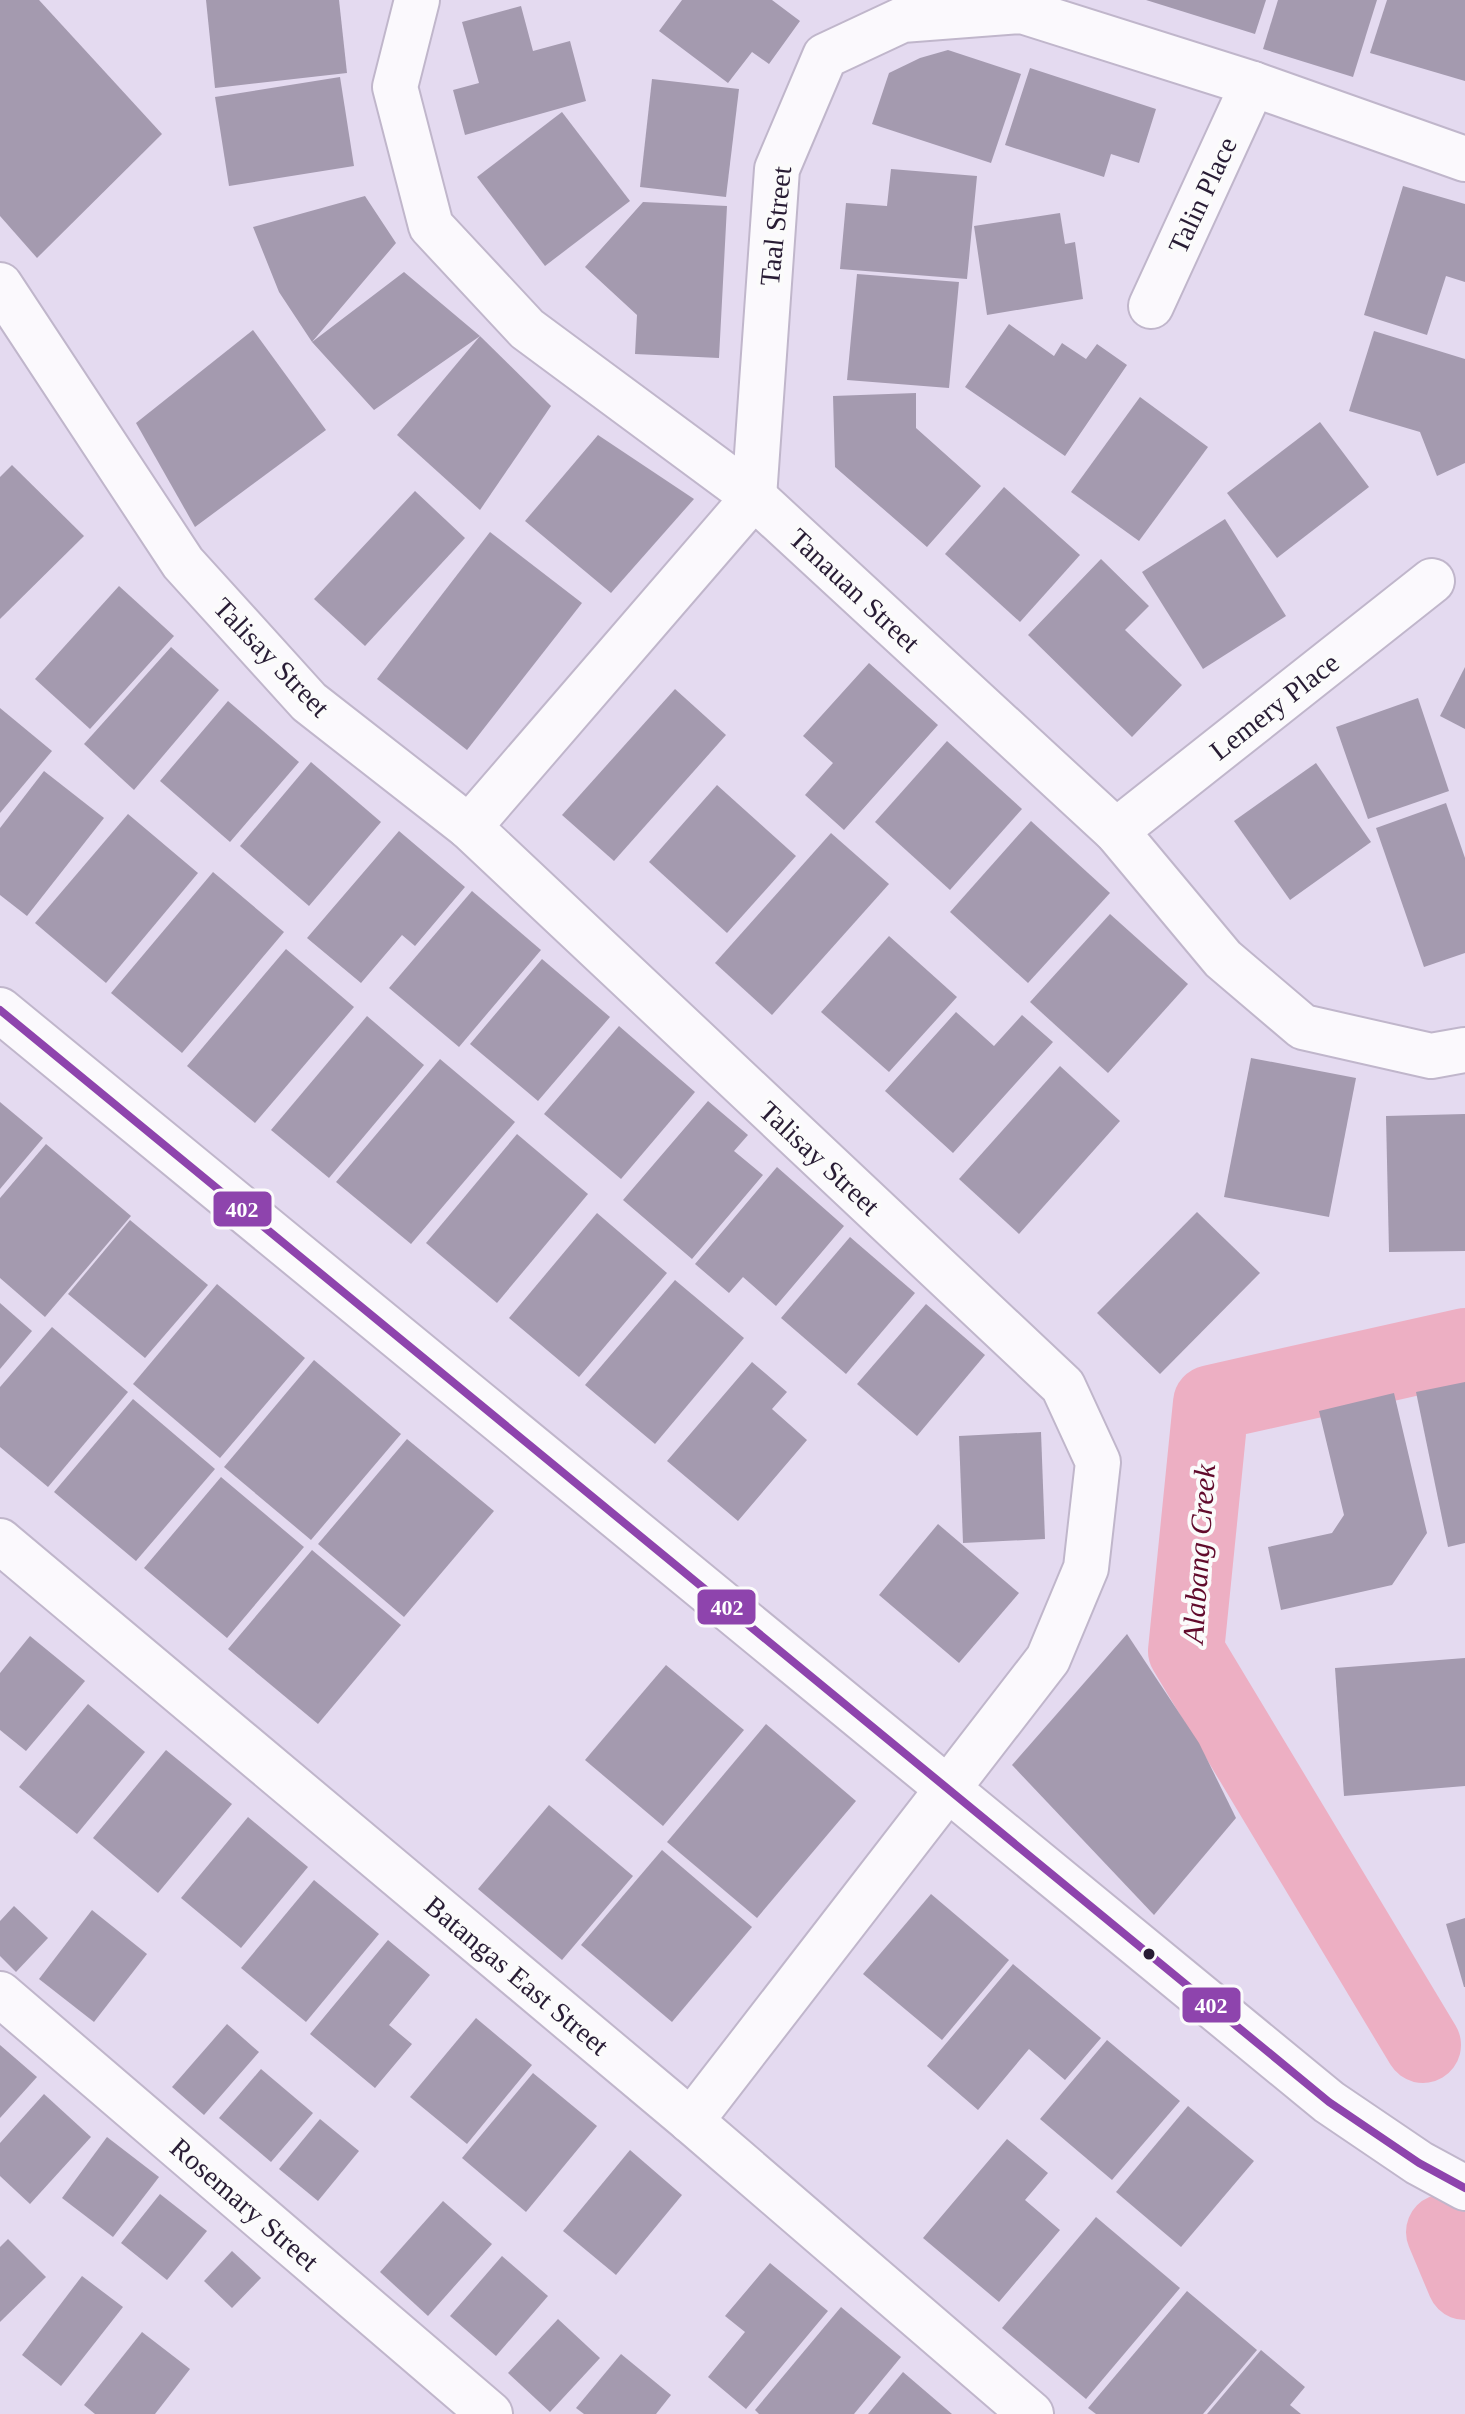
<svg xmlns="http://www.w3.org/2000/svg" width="1465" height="2414" font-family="Georgia,serif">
<rect width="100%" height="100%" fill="#e4daf0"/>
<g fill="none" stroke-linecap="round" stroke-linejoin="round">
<g stroke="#edafc3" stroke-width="76">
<polyline points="1423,2045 1186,1651 1211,1403 1465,1346"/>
<polyline points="1444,2232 1465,2282"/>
</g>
</g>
<g fill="#a49aaf">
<polygon points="0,0 39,0 162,134 37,258 0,216"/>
<polygon points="206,0 339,0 347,73 215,88"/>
<polygon points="682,0 772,0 800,21 769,64 752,52 728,83 659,31"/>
<polygon points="1146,0 1266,0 1255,34"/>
<polygon points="1278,0 1377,0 1353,77 1263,49"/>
<polygon points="1387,0 1465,0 1465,81 1370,53"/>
<polygon points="521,6 533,51 570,41 586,101 465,135 453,90 479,83 462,22"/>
<polygon points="948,50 1021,74 991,163 872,124 889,73 920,58"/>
<polygon points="1030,68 1156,109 1139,163 1111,154 1104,177 1005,145"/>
<polygon points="340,77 354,166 229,186 215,97"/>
<polygon points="652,79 739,89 726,197 640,187"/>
<polygon points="562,112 630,201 545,266 477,177"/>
<polygon points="891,169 977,176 967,279 840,269 846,203 887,206"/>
<polygon points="1403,186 1465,204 1465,282 1446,276 1427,335 1364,315"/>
<polygon points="365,196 396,243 312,342 404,272 480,336 374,410 312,342 279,292 253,227"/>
<polygon points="643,202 727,206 719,358 635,354 637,315 585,267"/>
<polygon points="1060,213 1065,244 1075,242 1083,299 987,315 974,226"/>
<polygon points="857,274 959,282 949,388 847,380"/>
<polygon points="1009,324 1054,356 1062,343 1086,359 1097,344 1127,365 1065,456 965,387"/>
<polygon points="253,330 326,430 195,527 136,423"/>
<polygon points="1374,331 1465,359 1465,463 1437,476 1420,432 1349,411"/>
<polygon points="480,336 551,406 480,510 397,435"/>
<polygon points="916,393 916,428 981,486 927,547 835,467 833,396"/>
<polygon points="1140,397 1208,447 1139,541 1071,492"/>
<polygon points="1320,422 1369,487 1277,558 1227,493"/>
<polygon points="598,435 694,499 611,593 525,521"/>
<polygon points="12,465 84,536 0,619 0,477"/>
<polygon points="1004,487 1080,555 1020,622 945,554"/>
<polygon points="415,491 465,538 365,646 314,599"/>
<polygon points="1225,519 1286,616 1203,669 1142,572"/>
<polygon points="490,532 582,603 467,750 377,679"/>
<polygon points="1101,559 1149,606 1125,630 1182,685 1132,737 1028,635"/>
<polygon points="119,586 174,636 90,729 35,679"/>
<polygon points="171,647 219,690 134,790 84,744"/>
<polygon points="869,663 938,725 844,830 805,795 833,763 803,736"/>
<polygon points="1465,667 1465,729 1440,716"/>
<polygon points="675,689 726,735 614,861 562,815"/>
<polygon points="1418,698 1449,791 1368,819 1336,727"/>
<polygon points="228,701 299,762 230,842 160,781"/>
<polygon points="0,708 52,751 0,813"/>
<polygon points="947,741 1022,809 950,890 875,822"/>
<polygon points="311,762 381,822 309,906 240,846"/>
<polygon points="1316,763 1371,842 1290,900 1234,821"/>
<polygon points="44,771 104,818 27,916 0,895 0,828"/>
<polygon points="717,785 796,856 727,933 649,862"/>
<polygon points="1446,803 1465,858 1465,953 1424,967 1376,828"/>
<polygon points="128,814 198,873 106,983 35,923"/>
<polygon points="1031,821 1110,893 1028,983 950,912"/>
<polygon points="399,831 465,887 415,946 402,935 361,983 307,938"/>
<polygon points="831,833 889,884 772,1015 715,963"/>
<polygon points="213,872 284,932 182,1053 111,993"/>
<polygon points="472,891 541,950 459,1047 389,988"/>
<polygon points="1110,914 1188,984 1108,1073 1030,1002"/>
<polygon points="889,936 957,997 889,1072 821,1012"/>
<polygon points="286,949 354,1007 255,1123 187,1066"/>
<polygon points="542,959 610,1017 538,1101 470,1044"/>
<polygon points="956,1012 994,1046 1022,1015 1053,1042 953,1153 885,1091"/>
<polygon points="367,1016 424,1065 329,1178 271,1130"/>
<polygon points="619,1026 695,1092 621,1179 544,1114"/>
<polygon points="1251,1058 1356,1078 1329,1217 1224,1197"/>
<polygon points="440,1059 515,1122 411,1244 336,1182"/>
<polygon points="1060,1066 1120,1121 1019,1234 959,1179"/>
<polygon points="708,1101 748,1135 734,1151 763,1175 692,1259 623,1200"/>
<polygon points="0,1102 43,1138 0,1189"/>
<polygon points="1465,1114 1465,1251 1389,1252 1386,1116"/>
<polygon points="517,1134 588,1194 497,1303 426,1243"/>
<polygon points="46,1144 131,1216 45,1317 0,1278 0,1198"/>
<polygon points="777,1167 844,1226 776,1306 743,1277 729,1293 695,1264"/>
<polygon points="1197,1212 1260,1273 1160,1374 1097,1313"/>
<polygon points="597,1213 667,1273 579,1377 509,1318"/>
<polygon points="130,1220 208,1285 145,1358 68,1294"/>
<polygon points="850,1237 915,1293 846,1374 781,1318"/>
<polygon points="675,1280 744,1338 655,1444 585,1385"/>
<polygon points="217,1284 305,1358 220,1458 133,1384"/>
<polygon points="0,1303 32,1331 0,1369"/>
<polygon points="926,1304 985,1355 917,1436 857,1384"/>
<polygon points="52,1327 128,1392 48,1487 0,1447 0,1387"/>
<polygon points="314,1360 401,1434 311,1540 224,1467"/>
<polygon points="752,1362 787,1392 772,1409 807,1440 738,1521 667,1461"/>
<polygon points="1465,1382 1465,1543 1448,1547 1416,1392"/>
<polygon points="1394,1393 1427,1533 1392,1585 1281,1610 1268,1547 1332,1533 1344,1515 1319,1411"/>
<polygon points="133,1399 215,1469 136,1561 54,1492"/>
<polygon points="1041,1432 1045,1539 963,1543 959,1436"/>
<polygon points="407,1439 494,1511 404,1617 318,1544"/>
<polygon points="221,1477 304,1547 227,1638 144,1568"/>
<polygon points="938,1524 1019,1593 959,1663 879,1595"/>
<polygon points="312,1550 401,1625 318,1724 228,1649"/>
<polygon points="1127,1634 1199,1743 1236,1818 1154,1915 1012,1765"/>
<polygon points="30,1636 85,1681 26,1751 0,1730 0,1673"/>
<polygon points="1465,1658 1465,1786 1344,1796 1335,1668"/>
<polygon points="666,1665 744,1730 663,1826 585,1760"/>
<polygon points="88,1704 145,1752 77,1834 19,1787"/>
<polygon points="766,1724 856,1801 757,1918 667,1842"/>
<polygon points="166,1750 232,1804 158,1893 93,1838"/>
<polygon points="549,1805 633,1876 562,1960 478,1889"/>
<polygon points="248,1817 308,1867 241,1948 181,1898"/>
<polygon points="662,1850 752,1927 672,2022 581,1945"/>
<polygon points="314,1880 379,1934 306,2022 241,1968"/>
<polygon points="931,1894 1009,1960 942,2040 863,1974"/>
<polygon points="14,1906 48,1938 16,1972 0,1956 0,1921"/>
<polygon points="92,1910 147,1954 94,2022 39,1979"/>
<polygon points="1465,1918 1465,1987 1464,1987 1446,1924"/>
<polygon points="388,1940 430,1975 389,2025 412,2044 375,2088 310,2034"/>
<polygon points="1013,1964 1101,2038 1065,2080 1029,2049 978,2110 927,2066"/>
<polygon points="476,2018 532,2065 467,2144 410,2097"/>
<polygon points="227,2024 259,2052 204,2115 172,2087"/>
<polygon points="1107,2040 1180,2101 1112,2180 1040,2119"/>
<polygon points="0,2045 37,2077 0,2118"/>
<polygon points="261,2069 313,2113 271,2162 219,2118"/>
<polygon points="533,2073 597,2126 526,2212 462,2158"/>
<polygon points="44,2094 91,2137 30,2204 0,2176 0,2143"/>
<polygon points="1188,2106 1254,2161 1181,2247 1116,2192"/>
<polygon points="320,2119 359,2151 318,2201 279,2169"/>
<polygon points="107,2137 159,2177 113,2237 62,2198"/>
<polygon points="1007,2139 1048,2173 1025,2200 1060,2230 999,2302 923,2238"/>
<polygon points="630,2150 682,2195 616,2275 563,2231"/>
<polygon points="160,2194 207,2231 167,2280 121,2243"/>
<polygon points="443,2201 492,2244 428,2316 380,2272"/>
<polygon points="1096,2217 1180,2288 1086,2399 1002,2328"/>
<polygon points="8,2239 46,2277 0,2322 0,2247"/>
<polygon points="232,2251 261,2278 232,2308 204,2281"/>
<polygon points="502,2256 548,2296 496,2356 450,2316"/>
<polygon points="770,2263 828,2311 746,2409 708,2377 745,2332 725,2316"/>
<polygon points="82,2276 123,2307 61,2386 22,2355"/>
<polygon points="1187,2291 1257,2350 1203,2414 1096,2414 1088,2408"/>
<polygon points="841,2307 901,2357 854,2414 759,2414 755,2410"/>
<polygon points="558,2319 600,2358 550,2412 508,2373"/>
<polygon points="142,2332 190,2369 155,2414 95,2414 84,2405"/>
<polygon points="1261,2350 1305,2387 1290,2405 1301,2414 1207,2414"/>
<polygon points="621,2354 671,2395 656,2414 584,2414 576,2408"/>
<polygon points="903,2372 952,2414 868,2414"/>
</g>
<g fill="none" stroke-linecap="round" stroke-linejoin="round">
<g stroke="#c0b6cb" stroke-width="48">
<g id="minor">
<polyline points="417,0 395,87 431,226 527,329 754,497 1116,831 1223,959 1303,1027 1431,1056 1465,1050"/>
<polyline points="0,285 183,563 309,702 469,827 1063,1386 1098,1462 1086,1568 1048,1659 691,2121"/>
<polyline points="1151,306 1253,84"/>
<polyline points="469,827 754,497 777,169 825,56 902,20 1022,11 1253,84 1465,159"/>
<polyline points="1116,831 1432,581"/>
<polyline points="0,1010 1329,2102 1419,2163 1465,2188"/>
<polyline points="0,1541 691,2121 1031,2414"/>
<polyline points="0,1994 490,2414"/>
</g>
</g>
<use href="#minor" stroke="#fbf9fd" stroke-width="44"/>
<g stroke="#fbfbfb" stroke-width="14">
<polyline id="bus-1" points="0,1010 1329,2102 1419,2163 1465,2188"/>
</g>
<use href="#bus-1" stroke="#8e44ad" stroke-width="8"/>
</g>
<circle fill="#281c34" stroke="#fbfbfb" stroke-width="3" cx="1149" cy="1954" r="7"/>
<g text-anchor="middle" stroke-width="8" stroke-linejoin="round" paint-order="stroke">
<g font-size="28" fill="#281c34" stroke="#fbfbfb">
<text transform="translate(1202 195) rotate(-65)" y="10">Talin Place</text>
<text transform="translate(775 226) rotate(-84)" y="10">Taal Street</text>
<text transform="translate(855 590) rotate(43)" y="10">Tanauan Street</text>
<text transform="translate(272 657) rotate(46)" y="10">Talisay Street</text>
<text transform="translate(1274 706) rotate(-38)" y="10">Lemery Place</text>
<text transform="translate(820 1158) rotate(43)" y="10">Talisay Street</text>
<text transform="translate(517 1975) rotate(40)" y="10">Batangas East Street</text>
<text transform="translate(245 2204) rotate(41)" y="10">Rosemary Street</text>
</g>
<g font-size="30" font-style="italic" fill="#610a2c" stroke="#fbfbfb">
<text transform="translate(1199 1554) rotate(-86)" y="10">Alabang Creek</text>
</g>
</g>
<g stroke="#fbfbfb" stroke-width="3">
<rect x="212" y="1190" width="61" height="38" rx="8" fill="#8e44ad"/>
<rect x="696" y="1588" width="61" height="38" rx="8" fill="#8e44ad"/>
<rect x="1181" y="1986" width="61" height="38" rx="8" fill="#8e44ad"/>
</g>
<g font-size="22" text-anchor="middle" font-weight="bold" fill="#fff">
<text x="242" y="1217">402</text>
<text x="727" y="1615">402</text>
<text x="1211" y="2013">402</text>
</g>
</svg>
